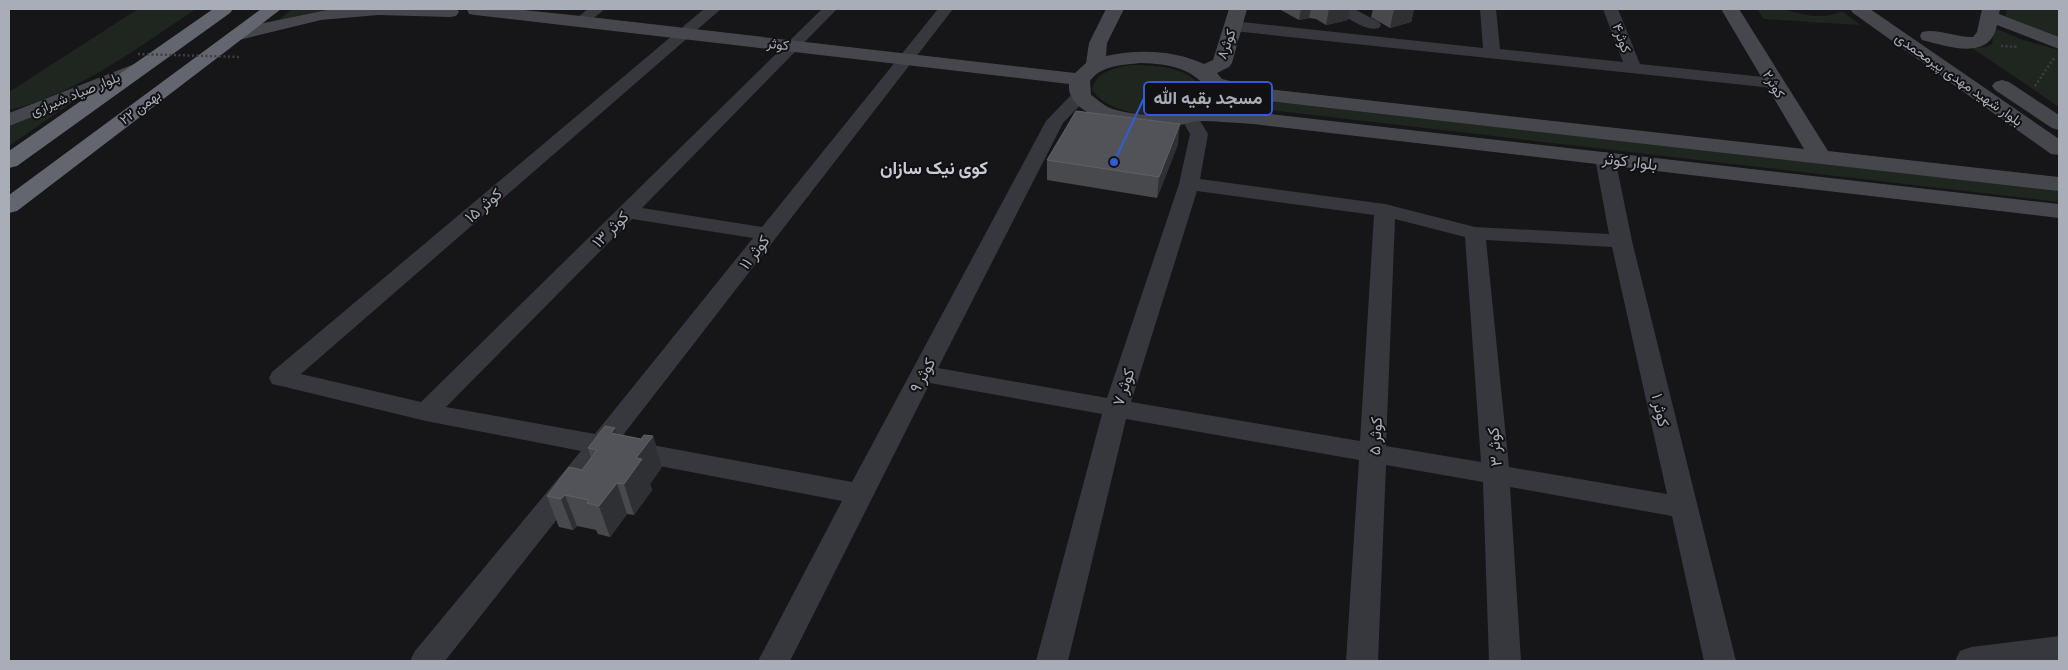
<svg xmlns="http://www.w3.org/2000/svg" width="2068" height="670" font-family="'Exo 2',Vazirmatn,sans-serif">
<rect width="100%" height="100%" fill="#161618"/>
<g fill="#1e261f">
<path d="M138,9H196C137,48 79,93 9,110V92Z"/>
<polygon points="292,9 344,9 308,14 277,21"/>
<path d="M1757,9C1765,9 1774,7 1782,9C1802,14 1822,21 1842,11L1860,25L1764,19Z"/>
<polygon points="2007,9 2059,9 2059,39 2005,16"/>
<polygon points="1997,29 2023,40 2059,50 2059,107 1972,48 1986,47 1992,44 1994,31"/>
<path d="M1131,65C1148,65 1195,66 1199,89C1200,94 1197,99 1193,102C1169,122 1108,117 1092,89C1097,71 1115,68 1131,65Z"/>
<polygon points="1229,97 2059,189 2059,202 1227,105"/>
<polygon points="77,99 9,146 9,125"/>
</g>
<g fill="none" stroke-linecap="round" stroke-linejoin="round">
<g stroke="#3d3f44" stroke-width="2.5" stroke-dasharray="2 2.5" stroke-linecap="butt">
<polyline points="2001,46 2019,47"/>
<polyline points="2035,86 2054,58"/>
</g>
<g fill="#37383d" fill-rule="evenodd">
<polygon points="588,9 605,9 586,24 576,24 573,21"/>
<path d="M704,9H721L301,374L421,402L822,9H837L642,208L762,227L938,9H953L620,439L852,482L1046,121L1074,92L1080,91L1086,92L1089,96L1063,123L938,368L1107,398L1179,184L1190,134L1181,118L1184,114L1190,113L1196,114L1208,134L1200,179L1385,204L1475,227L1609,234L1595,158L1598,154L1605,152L1612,154L1615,158L1632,241L1736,661H1704L1672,516L1510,487L1521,661H1489L1483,482L1386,465L1378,661H1346L1359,460L1126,419L1068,661H1036L1102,414L930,383L790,661H758L842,501L607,456L445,661H410L415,651L581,451L426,421L281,386L272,384L269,378L272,372ZM1197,191L1374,215L1360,441L1131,402ZM632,219L753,238L595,434L446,407ZM1395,219L1465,237L1481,462L1386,446ZM1486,240L1612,247L1667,494L1509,467Z"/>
<path d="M1335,9H1354L1379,22L1381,25L1379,28C1365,32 1349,18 1338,12Z"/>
<polygon points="1480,9 1496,9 1500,49 1623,62 1603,9 1618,9 1640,64 1773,78 1779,79 1782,83 1779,87 1773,88 1233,31 1227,29 1225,26 1227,23 1233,21 1483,48"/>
<polygon points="2059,636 2059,661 1955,661 1960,651 1971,647"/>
</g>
<g fill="#45474d" fill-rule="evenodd">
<polygon points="332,9 457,9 459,12 456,16 450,17 378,15 321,20 239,40 233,38 230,34 233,30 239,28"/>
<path d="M467,9H514L581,16L1075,73L1086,63L1089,43L1106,9H1124L1107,43L1106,56C1139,49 1173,50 1204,64L1213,60L1229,9H1247L1232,63L1229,67L1217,73L1222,79L1258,88L1804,149L1721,9H1739L1828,151L2059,177V191L1258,100L1231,93L1221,110L1253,112L2059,204V218L1253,124C1235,123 1217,121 1199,121C1193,121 1186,124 1180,125C1172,127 1162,127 1153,127C1129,128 1066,117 1069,84L475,15L469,14ZM1141,63C1169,64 1195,68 1210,93C1198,122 1135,117 1110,108C1103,105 1097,99 1091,95L1090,81C1101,65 1123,65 1141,63Z"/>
<polygon points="1850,9 1870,9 2059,139 2059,155 2051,154 1853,13"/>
<path d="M1982,9H2000L1999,14L2059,37V49L1997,25C1990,62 1947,46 1922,40L1920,36L1922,32C1938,28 1957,38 1973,37L1977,32Z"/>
<polygon points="142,61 149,63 152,67 149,71 9,126 9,113"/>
<polygon points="2002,80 2009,82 2059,115 2059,130 2052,128 1995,90 1992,86 1995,82"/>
</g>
<g fill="#63666e" fill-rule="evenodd">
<polygon points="213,9 233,9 230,13 17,166 9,168 9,151"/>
<polygon points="261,9 281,9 17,211 9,213 9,195"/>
</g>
<polyline stroke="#3d3f44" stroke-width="2.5" stroke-dasharray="2 2.5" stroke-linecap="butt" points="138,54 241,57"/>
</g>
<g fill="#47494d">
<polygon points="1279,9 1350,9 1348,20 1326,25 1316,19 1309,18 1299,20"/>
<polygon points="1373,9 1414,9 1411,22 1390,28 1371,17"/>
<polygon points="1178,144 1157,198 1047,180 1047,160"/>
<polygon points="617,434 641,439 653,436 662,467 650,484 652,490 634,515 627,514 610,537 598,534 596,530 577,526 573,530 559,527 547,496 582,470 591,458 588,448"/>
</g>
<g fill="#2f3033">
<polygon points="1301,9 1311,9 1309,18 1299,20"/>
<polygon points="1329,9 1350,9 1348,20 1326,25"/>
<polygon points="1394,9 1414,9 1411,22 1390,28"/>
<polygon points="1180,124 1178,144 1157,198 1159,177"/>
<polygon points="615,428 625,459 611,433"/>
<polygon points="653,436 662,467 650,484 652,490 634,515 624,484 636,458"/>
<polygon points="617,483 627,514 610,537 599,506"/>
<polygon points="565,495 577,526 573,530 561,499"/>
</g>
<g fill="#525359" stroke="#5f6168">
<polygon points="1076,111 1180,124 1159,177 1047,160"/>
<polygon points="605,426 615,428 611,433 641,439 644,435 653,436 636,458 642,459 624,484 617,483 599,506 587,503 589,500 565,495 561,499 547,496 569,467 582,470 597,450 588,448"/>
</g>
<g text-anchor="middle" stroke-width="4" stroke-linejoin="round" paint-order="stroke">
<g font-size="14" fill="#a8adb8" stroke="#111113">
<text transform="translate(1622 38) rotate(70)" y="5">کوثر۴</text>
<text transform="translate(778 44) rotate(7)" y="5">کوثر</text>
<text transform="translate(1226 44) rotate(-70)" y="5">کوثر۸</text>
<text transform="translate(1959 79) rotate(35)" y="5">بلوار شهید مهدی پیرمحمدی</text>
<text transform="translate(1774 84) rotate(59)" y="5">کوثر۲</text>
<text transform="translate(75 94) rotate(-22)" y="5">بلوار صیاد شیرازی</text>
<text transform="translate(140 107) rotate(-37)" y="5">۲۲ بهمن</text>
</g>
<g font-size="16" fill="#a8adb8" stroke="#111113">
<text transform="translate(1630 161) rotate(7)" y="6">بلوار کوثر</text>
<text transform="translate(483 205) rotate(-41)" y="6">۱۵ کوثر</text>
<text transform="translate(610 229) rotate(-45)" y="6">کوثر ۱۳</text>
<text transform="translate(754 252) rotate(-52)" y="6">کوثر ۱۱</text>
<text transform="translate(922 375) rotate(-62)" y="6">کوثر ۹</text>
<text transform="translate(1123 387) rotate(-72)" y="6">کوثر ۷</text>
<text transform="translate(1661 410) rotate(77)" y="6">کوثر ۱</text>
<text transform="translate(1375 436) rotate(-87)" y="6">کوثر ۵</text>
<text transform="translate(1494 447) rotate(-95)" y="6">کوثر ۳</text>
</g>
<g font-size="18" font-weight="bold" fill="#c9ccd4" stroke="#111113">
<text x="934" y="174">کوی نیک سازان</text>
</g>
</g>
<path fill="none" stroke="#325cd3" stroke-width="2" d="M1114 162L1144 98"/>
<circle fill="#325cd3" stroke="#111113" stroke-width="2" cx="1114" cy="162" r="5"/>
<rect fill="#111113" stroke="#325cd3" stroke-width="2" x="1144" y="82" width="128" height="33" rx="5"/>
<g font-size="18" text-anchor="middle" font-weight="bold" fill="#a8adb8">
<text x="1208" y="104">مسجد بقیه الله</text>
</g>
<rect width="2068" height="670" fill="none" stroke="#a8adb8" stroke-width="20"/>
</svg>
